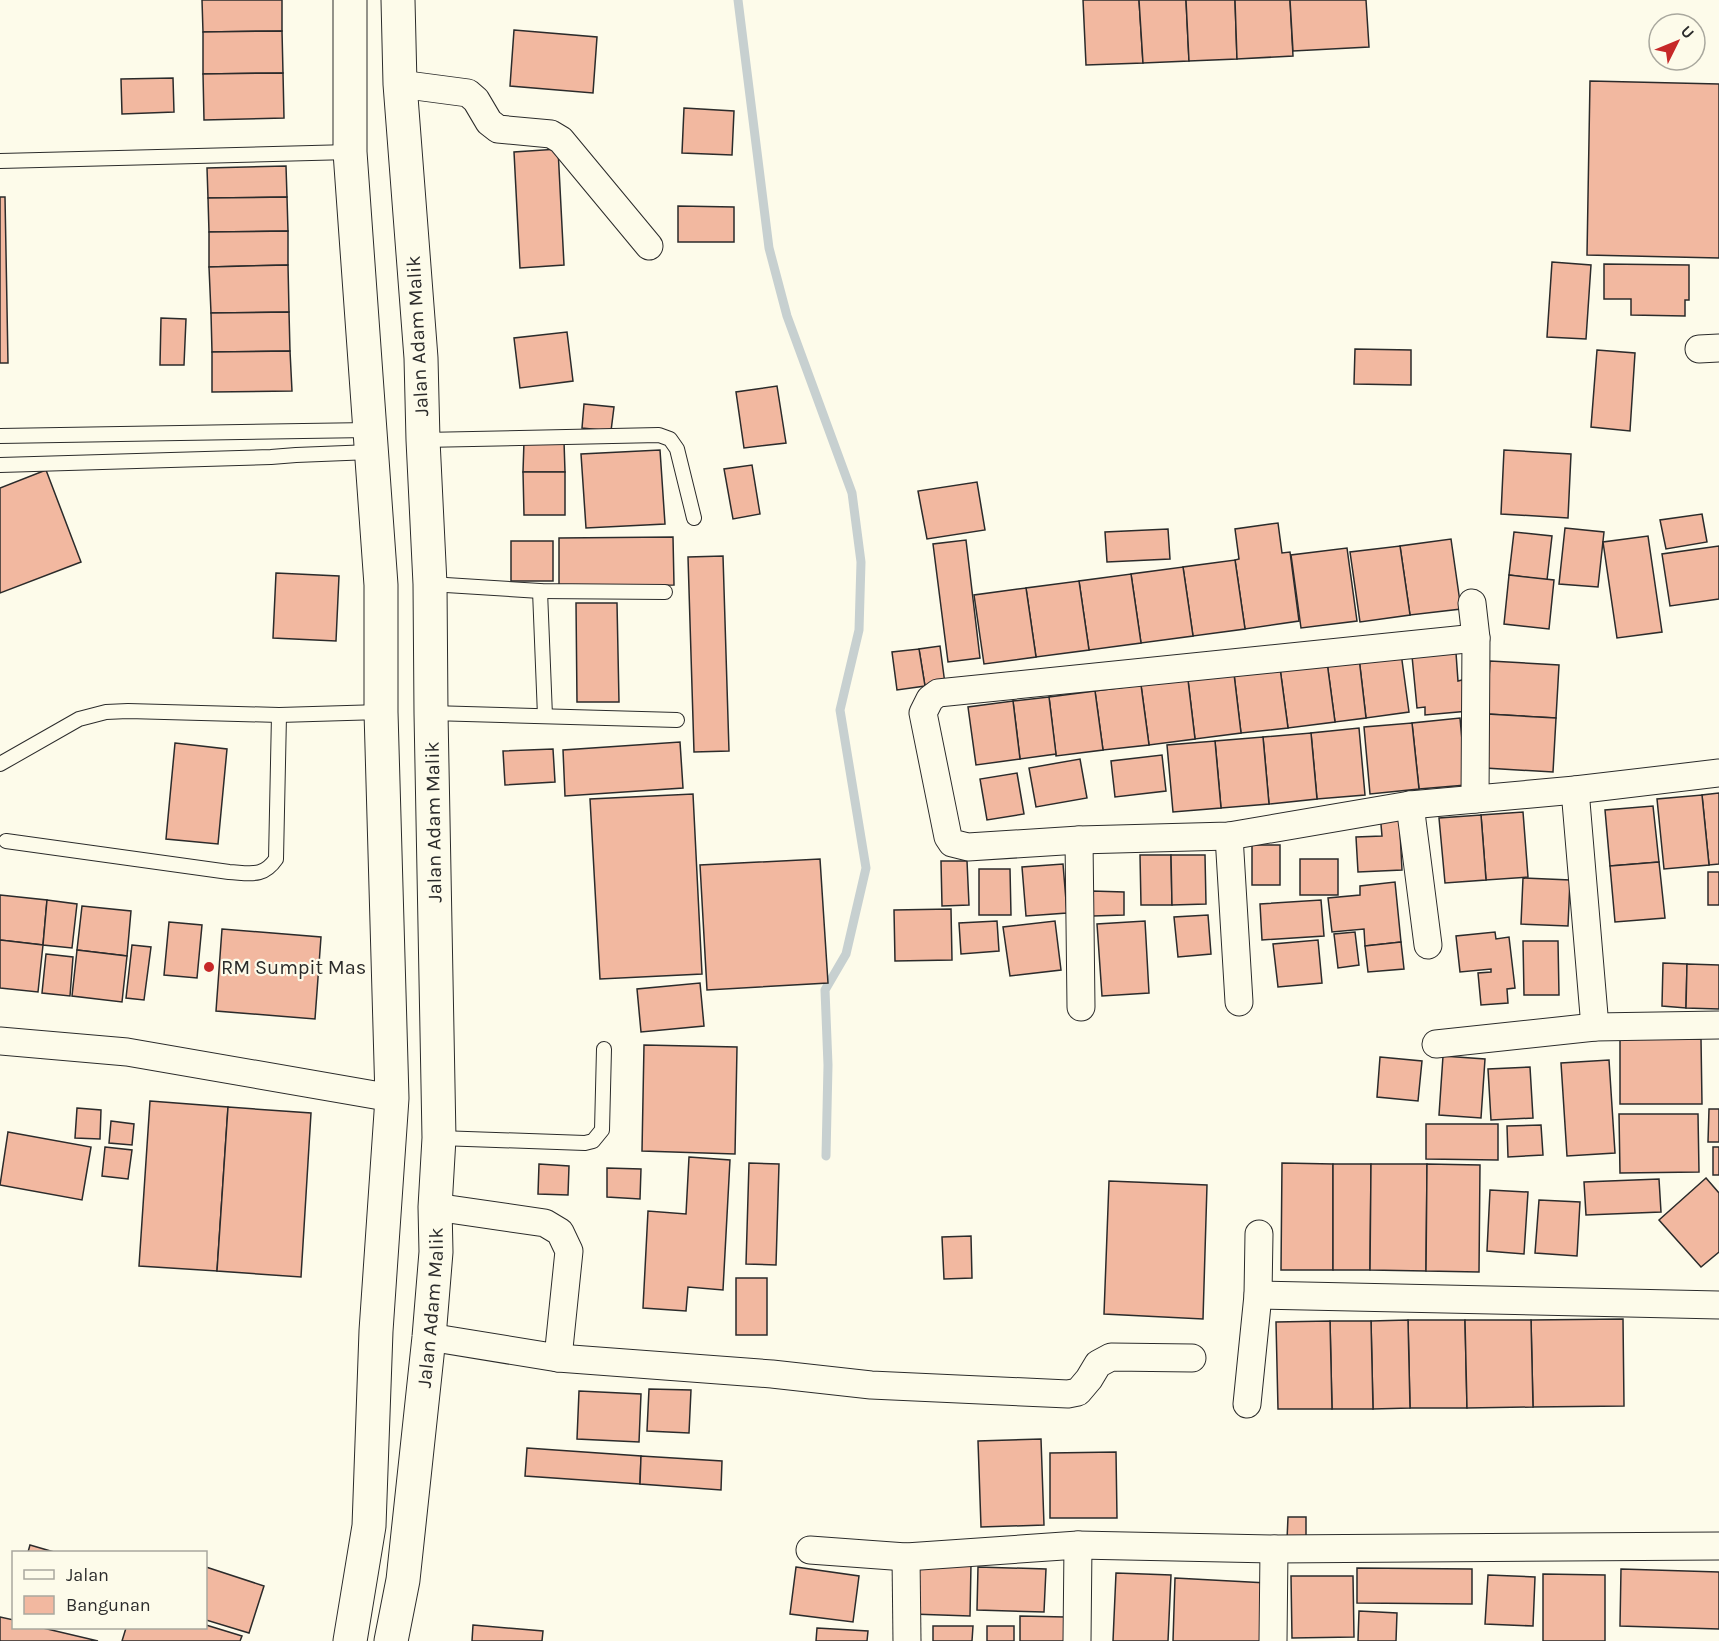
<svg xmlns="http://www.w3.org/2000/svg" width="1719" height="1641" font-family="Karla,sans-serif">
<rect width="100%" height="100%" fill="#fdfbea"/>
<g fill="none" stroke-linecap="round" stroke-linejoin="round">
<polyline stroke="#c7d0d0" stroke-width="9" points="738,0 769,248 787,316 852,493 861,562 859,630 840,710 866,868 846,954 825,990 828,1065 826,1156"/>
</g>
<g fill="#f2b8a0" stroke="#2b2b2b" stroke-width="1.5">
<polygon points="202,0 282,0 282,31 203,32"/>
<polygon points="1083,0 1139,0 1143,63 1086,65"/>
<polygon points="1139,0 1186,0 1189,61 1143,63"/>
<polygon points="1186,0 1235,0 1237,59 1189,61"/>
<polygon points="1235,0 1290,0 1293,56 1237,59"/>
<polygon points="1290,0 1366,0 1369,47 1293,51"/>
<polygon points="514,30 597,37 593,93 510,86"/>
<polygon points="282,31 283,73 203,74 203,32"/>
<polygon points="283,73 284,118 204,120 203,74"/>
<polygon points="173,78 174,112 122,114 121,79"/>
<polygon points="1590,81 1719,84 1719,258 1587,255"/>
<polygon points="684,108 734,111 732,155 682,153"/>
<polygon points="558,149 564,265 520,268 514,152"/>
<polygon points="286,166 287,197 208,198 207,168"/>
<polygon points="0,197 5,197 8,363 0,363"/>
<polygon points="287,197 288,231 209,232 208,198"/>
<polygon points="678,206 734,207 734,242 678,242"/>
<polygon points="288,231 288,265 209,267 209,232"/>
<polygon points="1552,262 1591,265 1586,339 1547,337"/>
<polygon points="1604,264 1689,265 1689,300 1685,300 1685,316 1631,315 1631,299 1604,299"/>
<polygon points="288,265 289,312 211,313 209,267"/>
<polygon points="289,312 290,351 212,352 211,313"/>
<polygon points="161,318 186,319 184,365 160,365"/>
<polygon points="567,332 573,381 520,388 514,338"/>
<polygon points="1355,349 1411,350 1411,385 1354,384"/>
<polygon points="1597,350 1635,353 1630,431 1591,427"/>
<polygon points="290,351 292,391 212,392 212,352"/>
<polygon points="777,386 786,443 744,448 736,392"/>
<polygon points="584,404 614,407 611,431 582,428"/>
<polygon points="524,441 564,441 565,472 523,472"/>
<polygon points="660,450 665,524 586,528 581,454"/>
<polygon points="1504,450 1571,454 1568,518 1501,514"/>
<polygon points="752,465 760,514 733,519 724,469"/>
<polygon points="46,470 81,562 0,593 0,488"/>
<polygon points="523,472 565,472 565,515 524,515"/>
<polygon points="977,482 985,530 927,539 918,491"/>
<polygon points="1702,514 1707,542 1666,549 1660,520"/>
<polygon points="1278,523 1282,553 1290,552 1299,621 1245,629 1235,560 1239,559 1235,529"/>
<polygon points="1565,528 1604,532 1598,587 1559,584"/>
<polygon points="1168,529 1170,559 1107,562 1105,532"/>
<polygon points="1514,532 1552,536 1547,580 1509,575"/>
<polygon points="1648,536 1662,632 1617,638 1603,542"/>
<polygon points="673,537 674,585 559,586 559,538"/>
<polygon points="1451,539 1461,609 1410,615 1400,546"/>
<polygon points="966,540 980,658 948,662 933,544"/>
<rect x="511" y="541" width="42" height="40"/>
<polygon points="1400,546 1410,615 1360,622 1350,552"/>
<polygon points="1719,546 1719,599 1670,606 1662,554"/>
<polygon points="1347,548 1357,621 1301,628 1291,555"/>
<polygon points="723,556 729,751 694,752 688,557"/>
<polygon points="1235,560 1245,629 1193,636 1183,567"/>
<polygon points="1183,567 1193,636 1141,643 1131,574"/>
<polygon points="276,573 339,576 336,641 273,638"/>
<polygon points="1131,574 1141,643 1089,650 1079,581"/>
<polygon points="1509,575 1554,580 1549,629 1504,624"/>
<polygon points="1079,581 1089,650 1036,657 1026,588"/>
<polygon points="1026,588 1036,657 984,664 974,595"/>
<polygon points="576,603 617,603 619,702 577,702"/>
<polygon points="940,646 945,684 925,686 919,649"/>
<polygon points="919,649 925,686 897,690 892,652"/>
<polygon points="1401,653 1409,712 1366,718 1359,658"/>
<polygon points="1456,653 1458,681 1466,679 1469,711 1425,715 1425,707 1417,708 1412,656"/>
<polygon points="1359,658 1366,718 1335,722 1327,662"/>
<polygon points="1490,661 1559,665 1556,718 1487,714"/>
<polygon points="1327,662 1335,722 1288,728 1280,668"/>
<polygon points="1280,668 1288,728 1241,733 1234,674"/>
<polygon points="1234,674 1241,733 1195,739 1188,680"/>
<polygon points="1188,680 1195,739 1149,745 1141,685"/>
<polygon points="1141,685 1149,745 1103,750 1095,691"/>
<polygon points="1095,691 1103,750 1056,756 1049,697"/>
<polygon points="1049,697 1056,754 1020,759 1013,701"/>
<polygon points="1013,701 1020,759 976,765 968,707"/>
<polygon points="1487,714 1556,718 1553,772 1485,768"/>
<polygon points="1460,718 1466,785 1419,789 1412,723"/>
<polygon points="1412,723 1419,789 1370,794 1364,727"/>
<polygon points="1359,728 1365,795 1317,799 1311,733"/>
<polygon points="1311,733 1317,799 1269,804 1263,737"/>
<polygon points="1263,737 1269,804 1221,808 1215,741"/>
<polygon points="1215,741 1221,808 1173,812 1167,745"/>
<polygon points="680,742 683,788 565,796 563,750"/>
<polygon points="175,743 227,749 218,844 166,839"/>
<polygon points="553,749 555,782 505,785 503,751"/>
<polygon points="1162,755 1166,791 1115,797 1111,761"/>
<polygon points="1080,759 1087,798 1036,807 1029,768"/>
<polygon points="1017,773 1024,814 987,820 980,779"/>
<polygon points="1719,793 1719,864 1709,865 1702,795"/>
<polygon points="693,794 702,974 600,979 590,799"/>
<polygon points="1702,795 1709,865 1664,869 1657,799"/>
<polygon points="1653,806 1659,862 1610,866 1605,810"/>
<polygon points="1399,812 1402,870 1358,872 1356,837 1382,836 1380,813"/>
<polygon points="1523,812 1528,877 1486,880 1481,815"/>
<polygon points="1481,815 1486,880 1445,883 1439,818"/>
<rect x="1252" y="845" width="28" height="40"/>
<polygon points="1140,855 1171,855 1172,905 1141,905"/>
<polygon points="1171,855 1205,855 1206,904 1172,905"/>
<polygon points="820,859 828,983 707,990 700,865"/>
<rect x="1300" y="859" width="38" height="36"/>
<polygon points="941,861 967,861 969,905 942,906"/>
<polygon points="1659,862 1665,918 1615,922 1610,866"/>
<polygon points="1063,864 1067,913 1026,916 1022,867"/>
<polygon points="979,869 1010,869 1011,915 979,915"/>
<rect x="1708" y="872" width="11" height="33"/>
<polygon points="1523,878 1570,880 1568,926 1521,924"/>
<polygon points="1395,882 1401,942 1365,946 1364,929 1332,932 1328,898 1360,895 1360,886"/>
<polygon points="1092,891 1124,892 1124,915 1093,916"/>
<polygon points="0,895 47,900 43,945 0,940"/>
<polygon points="47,900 77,904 72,948 43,945"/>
<polygon points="1321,900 1324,936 1262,940 1260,904"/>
<polygon points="82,906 131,911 127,956 77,950"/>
<polygon points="951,909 952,960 895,961 894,910"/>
<polygon points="1208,915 1211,954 1178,957 1174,917"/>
<polygon points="997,921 999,951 961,954 959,923"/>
<polygon points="1055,921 1061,970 1010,976 1003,927"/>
<polygon points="1145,921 1149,993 1102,996 1097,924"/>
<polygon points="169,922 202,925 197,978 164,975"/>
<polygon points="222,929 321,937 315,1019 216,1011"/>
<polygon points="1355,932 1359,965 1338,968 1334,934"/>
<polygon points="1495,932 1496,939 1509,937 1515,988 1507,989 1508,1003 1481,1005 1478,973 1491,972 1491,969 1460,972 1456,936"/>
<polygon points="0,940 43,945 38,992 0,988"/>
<polygon points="1318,940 1322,983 1278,987 1273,944"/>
<polygon points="1523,941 1558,941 1559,995 1524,995"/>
<polygon points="1401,942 1404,969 1368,972 1365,946"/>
<polygon points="132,945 151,947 144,1000 126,998"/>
<polygon points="77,950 127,956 122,1002 72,996"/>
<polygon points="46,954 73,957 70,996 42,993"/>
<polygon points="1663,963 1687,964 1686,1008 1662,1006"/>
<polygon points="1687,964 1719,965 1719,1009 1686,1008"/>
<polygon points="700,983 704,1026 641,1032 637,989"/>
<polygon points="1620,1039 1701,1039 1702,1104 1620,1104"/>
<polygon points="644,1045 737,1047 735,1154 642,1151"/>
<polygon points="1443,1056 1485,1059 1481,1118 1439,1115"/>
<polygon points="1380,1057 1422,1061 1418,1101 1377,1097"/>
<polygon points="1609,1060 1615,1153 1567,1156 1561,1063"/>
<polygon points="1530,1067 1533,1118 1491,1120 1488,1069"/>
<polygon points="150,1101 228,1107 217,1271 139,1266"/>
<polygon points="228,1107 311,1113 301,1277 217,1271"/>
<polygon points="77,1108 101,1110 100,1139 75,1138"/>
<polygon points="1709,1109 1719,1109 1719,1142 1708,1142"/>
<polygon points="1619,1114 1698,1114 1699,1172 1620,1173"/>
<polygon points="111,1121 134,1124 132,1145 109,1143"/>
<polygon points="1426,1124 1498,1124 1498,1160 1426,1159"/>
<polygon points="1541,1125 1543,1155 1508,1157 1507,1126"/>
<polygon points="8,1132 91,1147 82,1200 0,1185"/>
<polygon points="105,1147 132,1150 128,1179 102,1176"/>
<rect x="1713" y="1147" width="6" height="28"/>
<polygon points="689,1157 730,1160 723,1290 688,1287 686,1311 643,1308 648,1211 686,1214"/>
<polygon points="749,1163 779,1164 776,1265 746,1264"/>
<polygon points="1282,1163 1333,1164 1333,1270 1281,1270"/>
<polygon points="539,1164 569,1166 568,1195 538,1194"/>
<polygon points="1333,1164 1371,1164 1370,1270 1333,1270"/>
<polygon points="1371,1164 1427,1164 1426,1271 1370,1270"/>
<polygon points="1427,1164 1480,1165 1479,1272 1426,1271"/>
<polygon points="607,1168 641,1169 640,1199 607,1197"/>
<polygon points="1706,1178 1719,1193 1719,1252 1701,1267 1659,1220"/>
<polygon points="1659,1179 1661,1212 1586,1215 1584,1182"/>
<polygon points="1109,1181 1207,1185 1203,1319 1104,1314"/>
<polygon points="1490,1190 1528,1192 1524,1254 1487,1251"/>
<polygon points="1539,1200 1580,1202 1577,1256 1535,1253"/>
<polygon points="971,1236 972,1278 944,1279 942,1237"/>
<rect x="736" y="1278" width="31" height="57"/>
<polygon points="1623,1319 1624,1406 1533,1407 1531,1320"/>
<polygon points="1408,1320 1465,1320 1467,1408 1410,1408"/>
<polygon points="1408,1320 1410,1408 1373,1409 1371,1321"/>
<polygon points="1465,1320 1531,1320 1533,1407 1467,1408"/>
<polygon points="1330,1321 1371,1321 1373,1409 1332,1409"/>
<polygon points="1330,1321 1332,1409 1278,1409 1276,1322"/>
<polygon points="649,1389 691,1390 689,1433 647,1431"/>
<polygon points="579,1391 641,1394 639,1442 577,1439"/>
<polygon points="1041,1439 1044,1525 981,1527 978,1441"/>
<polygon points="527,1448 641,1456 640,1484 525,1476"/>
<polygon points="1116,1452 1117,1518 1050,1518 1050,1453"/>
<polygon points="641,1456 722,1461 721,1490 640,1484"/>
<polygon points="1288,1517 1306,1517 1306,1541 1287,1540"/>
<polygon points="30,1545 54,1552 28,1552"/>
<polygon points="913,1563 971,1564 970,1616 912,1614"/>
<polygon points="206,1567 264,1586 249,1633 206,1620"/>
<polygon points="796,1567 859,1576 853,1622 790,1614"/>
<polygon points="978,1567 1046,1569 1044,1612 977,1610"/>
<polygon points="1357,1568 1472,1569 1472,1604 1357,1603"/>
<polygon points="1621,1569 1719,1572 1719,1629 1620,1626"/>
<polygon points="1116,1573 1171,1575 1168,1641 1113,1641"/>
<polygon points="1543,1574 1605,1575 1605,1641 1543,1641"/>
<polygon points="1488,1575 1535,1577 1533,1626 1485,1624"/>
<polygon points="1291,1576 1353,1576 1354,1637 1292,1638"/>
<polygon points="1175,1578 1267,1583 1265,1641 1173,1641"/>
<polygon points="1359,1611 1397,1613 1396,1641 1358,1641"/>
<polygon points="1020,1616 1065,1617 1065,1641 1020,1641"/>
<polygon points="0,1617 14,1620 14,1628 43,1628 98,1641 0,1641"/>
<polygon points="206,1625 242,1636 240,1641 122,1641 126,1628 206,1628"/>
<polygon points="473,1625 543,1631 542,1641 472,1641"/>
<polygon points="933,1626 973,1626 972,1641 933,1641"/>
<rect x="987" y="1626" width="27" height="15"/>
<polygon points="817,1628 868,1631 867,1641 816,1641"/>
</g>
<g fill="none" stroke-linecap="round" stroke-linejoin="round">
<g stroke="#2b2b2b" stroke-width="16">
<g id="service">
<polyline points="0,161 350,152"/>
<polyline points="0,436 369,430"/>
<polyline points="423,440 659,435 670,439 677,449 694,518"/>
<polyline points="0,465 271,457 296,455 371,452"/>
<polyline points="430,584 540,591 665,592"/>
<polyline points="540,591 545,716"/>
<polyline points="431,713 677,720"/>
<polyline points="0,764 79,719 106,712 128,711 279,715 381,712"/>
<path d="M6,841L229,872C250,873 263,878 276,859L279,715"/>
<polyline points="439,1138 585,1143 593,1141 602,1130 604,1049"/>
</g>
</g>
<g stroke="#2b2b2b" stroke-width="29">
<g id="minor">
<polyline points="400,84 468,93 476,100 489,122 498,129 551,134 561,140 649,246"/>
<polyline points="1699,349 1719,348"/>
<polyline points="1472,603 1476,638 1475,799"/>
<polyline points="1476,638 938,693 930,699 923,713 948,837 952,843 968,847 1079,840 1229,836 1410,805 1575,790 1719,773"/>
<polyline points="1575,790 1595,1027"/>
<polyline points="1410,805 1428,945"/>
<polyline points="1229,836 1239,1002"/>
<polyline points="1079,840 1081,1007"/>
<polyline points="0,1041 127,1052 392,1098"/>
<polyline points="1436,1044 1595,1027 1719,1025"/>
<polyline points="1258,1295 1719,1305"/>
<polyline points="429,1337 558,1358 569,1251 560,1232 545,1223 435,1207"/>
<polyline points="558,1358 772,1374 871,1385 1068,1394 1078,1392 1089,1379 1098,1364 1111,1357 1192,1358"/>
<polyline points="1247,1404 1258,1295 1259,1234"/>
<polyline points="810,1550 906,1557 1078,1545 1274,1549 1719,1546"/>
<polyline points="906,1557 907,1641"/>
<polyline points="1077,1641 1078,1545"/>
<polyline points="1273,1641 1274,1549"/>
</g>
</g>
<g stroke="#2b2b2b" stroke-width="35">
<g id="primary">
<polyline points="350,0 350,152 381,585 381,712 392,1098 376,1331 369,1526 350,1641"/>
<path id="s1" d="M391,1641L403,1580L429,1337L436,1252L435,1207L439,1138L431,713L430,584L423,440L421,358L400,84L398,0"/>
</g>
</g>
<use href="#service" stroke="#fdfbea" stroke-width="14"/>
<use href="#minor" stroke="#fdfbea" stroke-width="27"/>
<use href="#primary" stroke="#fdfbea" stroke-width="33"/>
</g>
<circle fill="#c62828" stroke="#fdfbea" stroke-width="2" cx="209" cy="967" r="6"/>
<g text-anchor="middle" stroke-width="4.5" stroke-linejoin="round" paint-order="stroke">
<g font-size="20" fill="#2b2b2b" stroke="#fdfbea">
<text transform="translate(417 336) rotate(-93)" y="7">Jalan Adam Malik</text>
<text transform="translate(433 822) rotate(-91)" y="7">Jalan Adam Malik</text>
<text dy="7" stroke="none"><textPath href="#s1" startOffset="336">Jalan Adam Malik</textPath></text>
</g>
<g font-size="20" fill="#2b2b2b" stroke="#fdfbea" text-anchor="start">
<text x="221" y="974">RM Sumpit Mas</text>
</g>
</g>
<rect x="12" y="1551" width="195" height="78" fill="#fdfbea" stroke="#a9a89e" stroke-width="1.5"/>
<rect x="24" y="1570" width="30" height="9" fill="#fdfbea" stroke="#a9a89e" stroke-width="1.5"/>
<text x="66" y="1581" font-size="18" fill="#2b2b2b">Jalan</text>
<rect x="24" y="1596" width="30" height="18" fill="#f2b8a0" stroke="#a9a89e" stroke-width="1.5"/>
<text x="66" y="1611" font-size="18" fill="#2b2b2b">Bangunan</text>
<g transform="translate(1677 42) rotate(47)"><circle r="28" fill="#fdfbea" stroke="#a9a89e" stroke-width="1.5"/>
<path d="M0-4.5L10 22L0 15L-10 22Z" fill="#c62828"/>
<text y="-9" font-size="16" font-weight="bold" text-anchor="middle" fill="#2b2b2b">U</text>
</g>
</svg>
